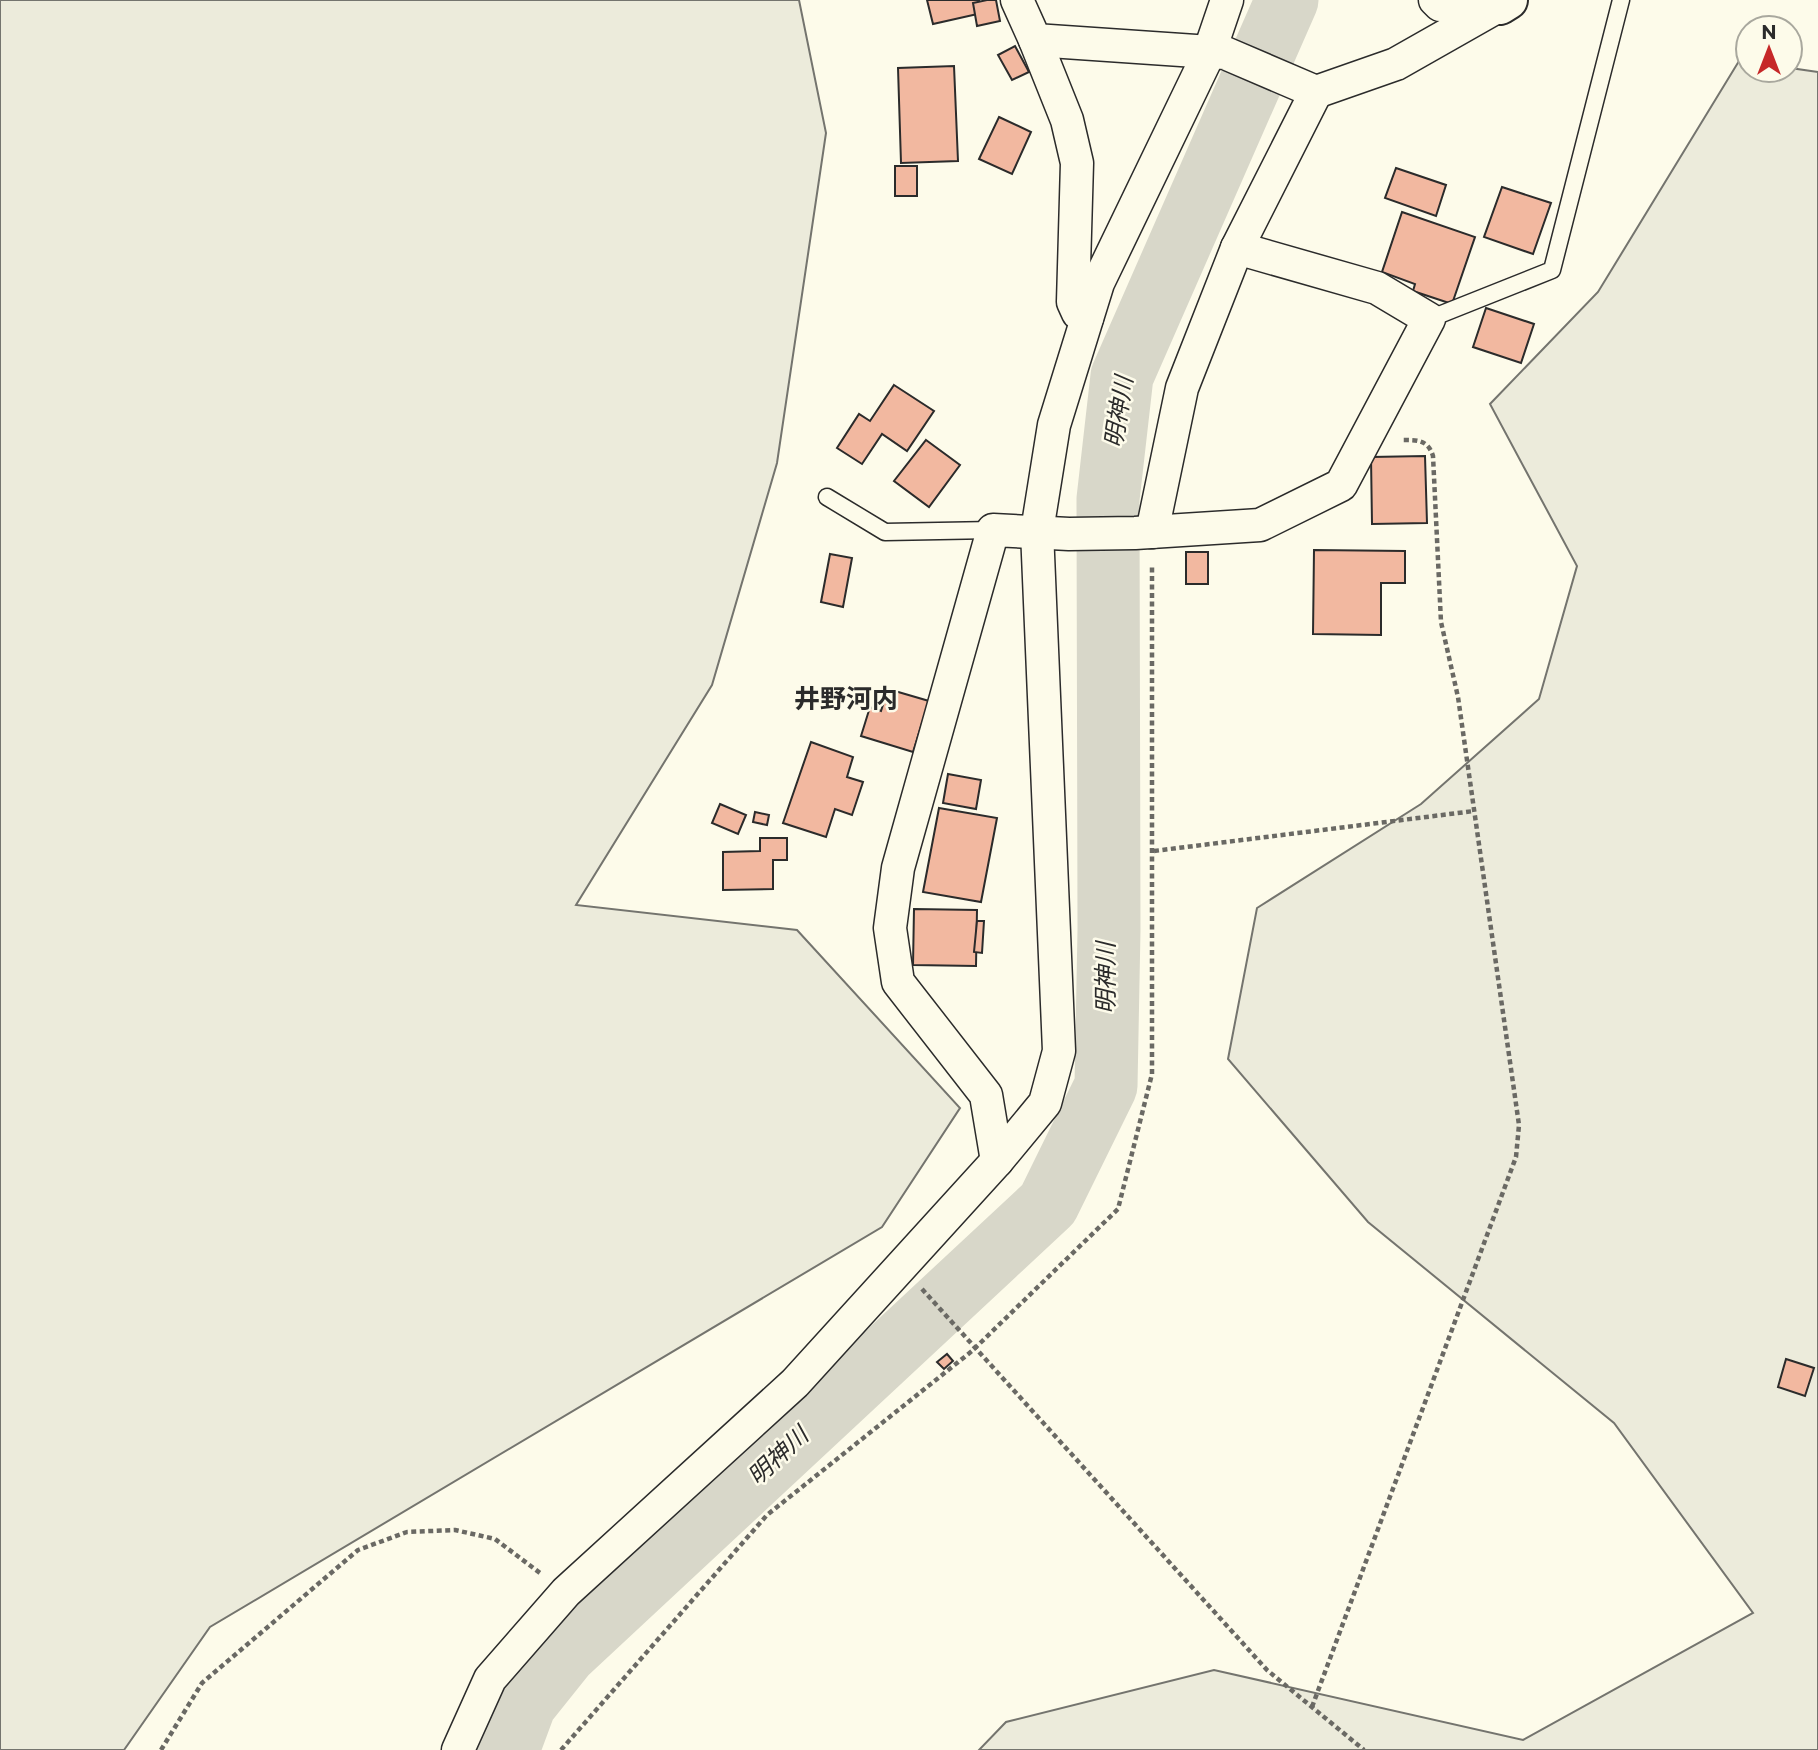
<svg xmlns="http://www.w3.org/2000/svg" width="1818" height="1750" font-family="Montserrat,'Noto Sans JP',sans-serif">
<rect width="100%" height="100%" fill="#fdfbea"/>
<g fill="#ecebdb" stroke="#74746e" stroke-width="2">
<polygon points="0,0 799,0 826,133 777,463 712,685 576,905 797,930 960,1108 882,1227 210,1627 124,1750 0,1750"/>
<polygon points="1739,61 1748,62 1748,70 1790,70 1790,68 1818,72 1818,1750 979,1750 1006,1722 1214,1670 1523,1740 1753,1613 1614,1423 1368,1222 1228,1059 1257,908 1421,804 1539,699 1577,566 1490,404 1598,292"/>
</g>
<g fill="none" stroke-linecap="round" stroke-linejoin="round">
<polyline stroke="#d8d7c9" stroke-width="63" points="508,1750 525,1704 565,1654 1048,1204 1106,1086 1109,930 1108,499 1122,376 1287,0"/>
</g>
<g fill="#f2b8a0" stroke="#2b2b2b" stroke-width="2">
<polygon points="927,0 979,0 982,13 933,24"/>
<polygon points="987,0 996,0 1000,21 977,26 973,3"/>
<polygon points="1015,46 1029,72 1012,80 998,55"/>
<polygon points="954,66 958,161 901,163 898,68"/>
<polygon points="999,117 1031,132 1012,174 979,159"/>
<rect x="895" y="166" width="22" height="30"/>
<polygon points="1396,168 1446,185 1436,216 1385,198"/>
<polygon points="1502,187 1551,203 1533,254 1484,237"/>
<polygon points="1402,212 1475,237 1452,304 1413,291 1415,284 1382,272"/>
<polygon points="1486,308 1534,324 1521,363 1473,347"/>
<polygon points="894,385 934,411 907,451 882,434 862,464 837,448 859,414 870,421"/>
<polygon points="926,440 960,465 929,507 894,481"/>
<polygon points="1425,456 1427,523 1372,524 1371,457"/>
<polygon points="1314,550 1405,551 1405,583 1381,583 1381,635 1313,634"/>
<rect x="1186" y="552" width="22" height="32"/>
<polygon points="830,554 852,558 843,607 821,602"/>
<polygon points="888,689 929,701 913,752 861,736 870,707 881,711"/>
<polygon points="811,742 853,757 847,777 863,782 852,815 835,809 826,837 783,823"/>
<polygon points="948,774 981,780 976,809 943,803"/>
<polygon points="720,804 746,815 738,834 712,823"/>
<polygon points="939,808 997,818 981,902 923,892"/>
<polygon points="755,812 769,815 767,825 753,822"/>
<polygon points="760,838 787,838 787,860 773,860 773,889 723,890 723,852 760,851"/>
<polygon points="914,909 977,910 976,966 913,965"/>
<polygon points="977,921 984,921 982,953 974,952"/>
<polygon points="947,1354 953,1361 944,1369 937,1362"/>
<polygon points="1786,1359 1814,1368 1805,1396 1778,1387"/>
</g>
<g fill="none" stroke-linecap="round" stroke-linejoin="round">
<g stroke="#2b2b2b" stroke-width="19">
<g id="lane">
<polyline points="1429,319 1552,270 1621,0"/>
<polyline points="827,497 885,532 993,530"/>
</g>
</g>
<g stroke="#2b2b2b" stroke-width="35">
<g id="street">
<polyline points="1017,0 1035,40 1225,53 1316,92 1396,64 1500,5"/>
<polyline points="1435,0 1440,5 1498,5"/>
<polyline points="1035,40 1067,120 1077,163 1073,302 1078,313 1087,318"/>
<polyline points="1152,532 1182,388 1237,248 1316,92"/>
<polyline points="997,1161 986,1095 898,982 890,928 898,868 993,530 1069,534 1135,533 1260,525 1341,485 1429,319 1377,288 1237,248"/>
<polyline points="458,1750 490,1679 566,1592 795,1383 997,1161 1045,1103 1059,1051 1037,531 1054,425 1098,283 1209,53 1227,0"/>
</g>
</g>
<g stroke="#2b2b2b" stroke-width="42">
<polyline id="secondary" points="1500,5 1508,0"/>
</g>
<g stroke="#6a6964" stroke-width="4.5" stroke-dasharray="5 3.5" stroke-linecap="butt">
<polyline points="1154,851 1474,811"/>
<polyline points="922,1289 1267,1670 1364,1750"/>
<path d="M1312,1707L1516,1157L1519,1125L1458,697L1441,622L1433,456C1428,440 1418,440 1403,440"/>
<polyline points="161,1750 202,1683 358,1550 407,1532 455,1530 495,1539 540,1573"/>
<polyline points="561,1750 767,1515 972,1351 1118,1209 1152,1074 1152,565"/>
</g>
<use href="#lane" stroke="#fdfbea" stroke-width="16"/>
<use href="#street" stroke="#fdfbea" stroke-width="32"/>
<use href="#secondary" stroke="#fdfbea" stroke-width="38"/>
</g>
<g text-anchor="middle" stroke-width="5" stroke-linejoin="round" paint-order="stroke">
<g font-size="24" font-style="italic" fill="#2b2b2b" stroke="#fdfbea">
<text transform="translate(1119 412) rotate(-81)" y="8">明神川</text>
<text transform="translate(1106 978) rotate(-90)" y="8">明神川</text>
<text transform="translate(778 1456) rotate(-43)" y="8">明神川</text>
</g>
<g font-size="26" font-weight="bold" fill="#2b2b2b" stroke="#fdfbea">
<text x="846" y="708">井野河内</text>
</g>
</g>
<g transform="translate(1769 49)"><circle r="33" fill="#fdfbea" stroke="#a9a89e" stroke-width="2"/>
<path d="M0-5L12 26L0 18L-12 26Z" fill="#c62828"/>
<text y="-10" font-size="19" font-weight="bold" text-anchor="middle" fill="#2b2b2b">N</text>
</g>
</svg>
